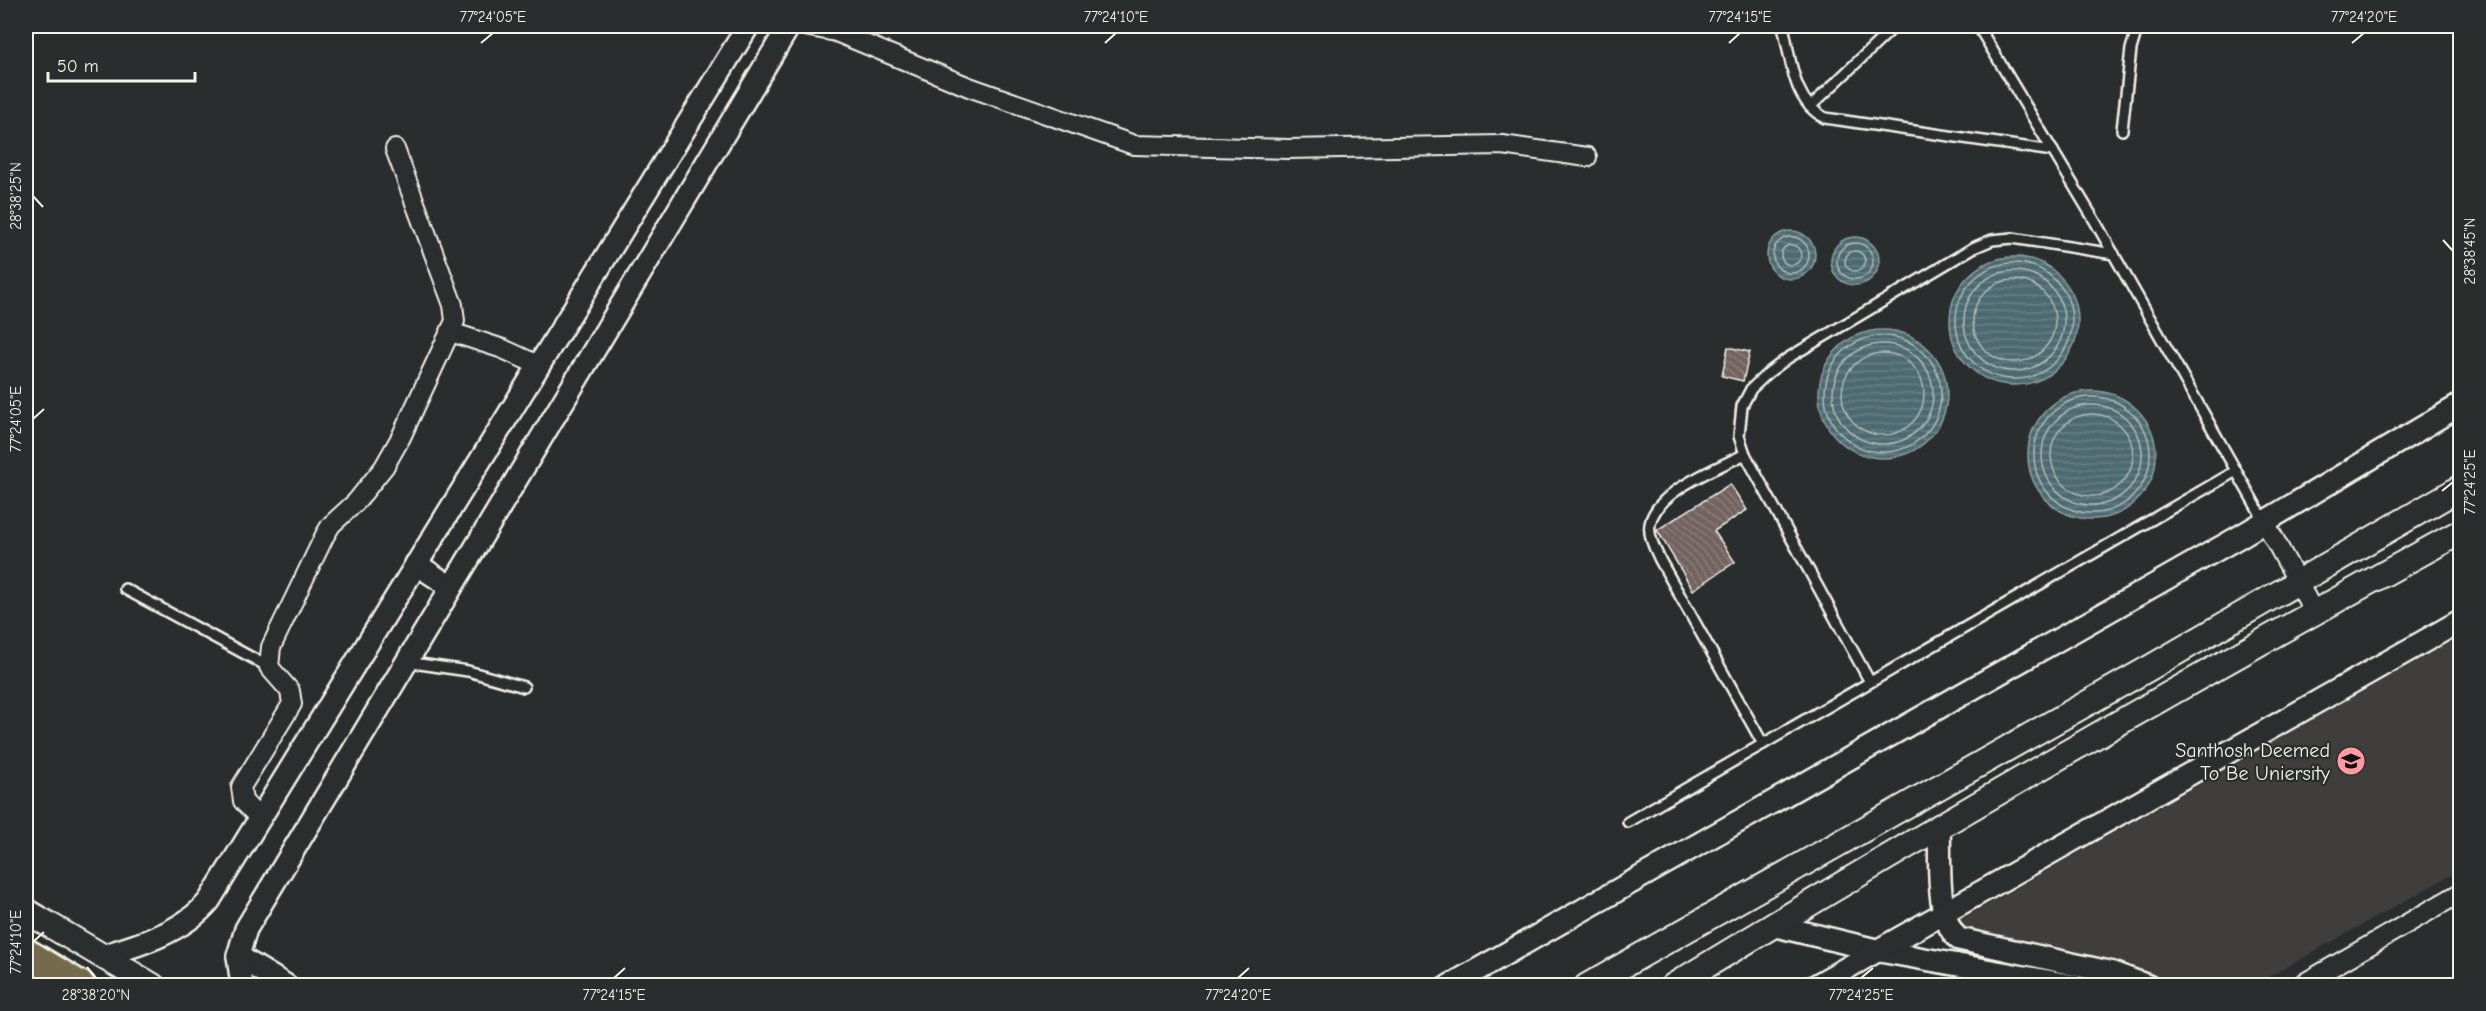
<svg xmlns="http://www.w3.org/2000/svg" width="2486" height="1011" font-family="'Comic Neue',sans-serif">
<defs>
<pattern id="water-rules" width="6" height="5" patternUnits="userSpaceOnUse" patternTransform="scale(1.5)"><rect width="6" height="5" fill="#4d6a71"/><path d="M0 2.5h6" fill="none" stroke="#678085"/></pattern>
<pattern id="building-back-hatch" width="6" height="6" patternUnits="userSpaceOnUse" patternTransform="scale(1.5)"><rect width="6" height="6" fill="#736461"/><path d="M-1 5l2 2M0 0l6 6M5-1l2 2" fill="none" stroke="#887b78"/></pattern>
</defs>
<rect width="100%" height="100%" fill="#2a2d2e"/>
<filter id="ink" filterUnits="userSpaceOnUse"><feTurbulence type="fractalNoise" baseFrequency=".0167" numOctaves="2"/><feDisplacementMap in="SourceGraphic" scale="12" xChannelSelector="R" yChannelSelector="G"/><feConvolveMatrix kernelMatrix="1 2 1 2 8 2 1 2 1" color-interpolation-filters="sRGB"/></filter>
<g filter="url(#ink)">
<polygon fill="#403e3d" points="2460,636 2460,870 2254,985 2165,985 1960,932 1957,922"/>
<g fill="url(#water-rules)" stroke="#90a0a1" stroke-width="1.5">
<circle cx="1791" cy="255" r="24"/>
<circle cx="1855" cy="261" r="24"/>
<circle cx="2014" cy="321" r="64"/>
<circle cx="1883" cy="394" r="64"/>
<circle cx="2092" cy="455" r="64"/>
</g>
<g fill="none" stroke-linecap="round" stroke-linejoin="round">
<g stroke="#b1bbb8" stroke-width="1.5">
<circle cx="1791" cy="255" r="18"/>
<circle cx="1855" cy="261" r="18"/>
<circle cx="1791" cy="255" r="10"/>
<circle cx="1855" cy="261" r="10"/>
<circle cx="2014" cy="321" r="58"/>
<circle cx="2014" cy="321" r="50"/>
<circle cx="2014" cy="321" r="41"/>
<circle cx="1883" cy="394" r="58"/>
<circle cx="1883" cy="394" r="50"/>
<circle cx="1883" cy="394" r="41"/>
<circle cx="2092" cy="455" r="58"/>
<circle cx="2092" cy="455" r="50"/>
<circle cx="2092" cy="455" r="41"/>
</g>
</g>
<g fill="url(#building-back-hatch)" stroke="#f4f1e8" stroke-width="1.5">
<polygon points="1728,347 1750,352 1743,381 1722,376"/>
<polygon points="1730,484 1747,510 1714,531 1735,562 1693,590 1657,530"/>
</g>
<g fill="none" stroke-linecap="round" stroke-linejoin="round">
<g stroke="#f4f1e8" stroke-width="14">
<g id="service">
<path d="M1783,26C1791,58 1792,101 1825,118L2053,151"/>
<polyline points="1978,26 2096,223 2265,522"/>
<polyline points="1810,107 1895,26"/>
<polyline points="2122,130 2131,49 2138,26"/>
<path d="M1745,454C1718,468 1656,491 1650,524C1648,536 1655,549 1660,560L1763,744"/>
<polyline points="125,589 269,667"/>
<polyline points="406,662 468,671 524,687"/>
<polyline points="1870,682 1745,454 1739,436 1742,406 1751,389 1768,373 1788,358 1973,248 1992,240 2012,238 2114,254"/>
<polyline points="1628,822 2236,471"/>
</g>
</g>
<g stroke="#f4f1e8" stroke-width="22">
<g id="minor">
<polyline points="805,26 836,32 969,87 1134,145 1288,149 1502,145 1587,157"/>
<polyline points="451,332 503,349 538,365"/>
<polyline points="2265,522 2314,612"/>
<polyline points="259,818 243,801 241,787 292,704 290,691 269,667 271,647 325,535 331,525 356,502 384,467 401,437 455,321 453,305 395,149"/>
<polyline points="2299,986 2460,893"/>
</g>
</g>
<g stroke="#f4f1e8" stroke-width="26">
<g id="tertiary">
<polyline points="416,564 451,587"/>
<path d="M1939,826C1941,856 1934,919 1959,939L2113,973L2148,986"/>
<polyline points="1772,925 1880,951 2075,986"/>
<path d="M102,956C139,945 183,932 209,901L748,26"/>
<polyline points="238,956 287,986"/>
<polyline points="242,986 238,956 246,929 789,26"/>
<polyline points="1449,986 2239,537 2460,405"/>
<polyline points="1815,986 2460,621"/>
</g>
</g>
<g stroke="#f4f1e8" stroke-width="28">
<g id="secondary">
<polyline points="26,911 153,986"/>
<polyline points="1587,986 2153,666 2460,488"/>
<path d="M1673,986C1932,828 2195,677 2460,532"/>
</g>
</g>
<g stroke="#f4f1e8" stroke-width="33">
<polyline id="trunk" points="26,953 81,986"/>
</g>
<use href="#service" stroke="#2a2d2e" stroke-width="9"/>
<use href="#minor" stroke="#2a2d2e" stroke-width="18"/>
<use href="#tertiary" stroke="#2a2d2e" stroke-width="21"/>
<use href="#secondary" stroke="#2a2d2e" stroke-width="24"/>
<use href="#trunk" stroke="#746b4b" stroke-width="28"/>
</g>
</g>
<path fill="none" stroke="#f4f1e8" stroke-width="2" d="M481,43L493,33M1105,43L1116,33M1729,43L1740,33M2352,43L2364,33M33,196L43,207M2443,240L2453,251M33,419L44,409M2442,491L2453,482M33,942L44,932M87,967L96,978M614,978L625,968M1238,978L1249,968M1861,978L1873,968"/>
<defs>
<g id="university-disc" transform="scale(1.5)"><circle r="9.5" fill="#ff9aa2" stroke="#2a2d2e"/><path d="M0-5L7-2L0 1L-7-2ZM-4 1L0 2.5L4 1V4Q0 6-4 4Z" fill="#111"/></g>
</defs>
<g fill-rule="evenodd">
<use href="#university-disc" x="2351" y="761"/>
</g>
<g text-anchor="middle" stroke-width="4.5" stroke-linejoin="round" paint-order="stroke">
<g font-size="20" fill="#f4f1e8" stroke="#2a2d2e" text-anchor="end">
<text x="2330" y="757">Santhosh Deemed<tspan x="2330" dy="23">To Be Uniersity</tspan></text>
</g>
</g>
<rect width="2486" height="1011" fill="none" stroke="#2a2d2e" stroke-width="66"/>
<path d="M48 72v9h147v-9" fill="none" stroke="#f4f1e8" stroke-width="3"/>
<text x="57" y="72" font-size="18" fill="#f4f1e8" stroke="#2a2d2e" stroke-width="4.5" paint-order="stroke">50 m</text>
<rect x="33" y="33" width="2420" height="945" fill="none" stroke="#f4f1e8" stroke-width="2"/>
<g font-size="15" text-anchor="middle" fill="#f4f1e8">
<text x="493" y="22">77°24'05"E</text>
<text x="1116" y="22">77°24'10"E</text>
<text x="1740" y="22">77°24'15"E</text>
<text x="2364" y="22">77°24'20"E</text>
<text transform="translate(16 196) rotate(-90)" y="5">28°38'25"N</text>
<text transform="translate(2470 251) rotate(-90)" y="5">28°38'45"N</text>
<text transform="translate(16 419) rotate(-90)" y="5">77°24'05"E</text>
<text transform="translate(2470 482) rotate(-90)" y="5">77°24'25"E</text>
<text transform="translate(16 942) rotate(-90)" y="5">77°24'10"E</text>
<text x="96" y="1000">28°38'20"N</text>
<text x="614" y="1000">77°24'15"E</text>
<text x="1238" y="1000">77°24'20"E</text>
<text x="1861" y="1000">77°24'25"E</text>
</g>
</svg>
